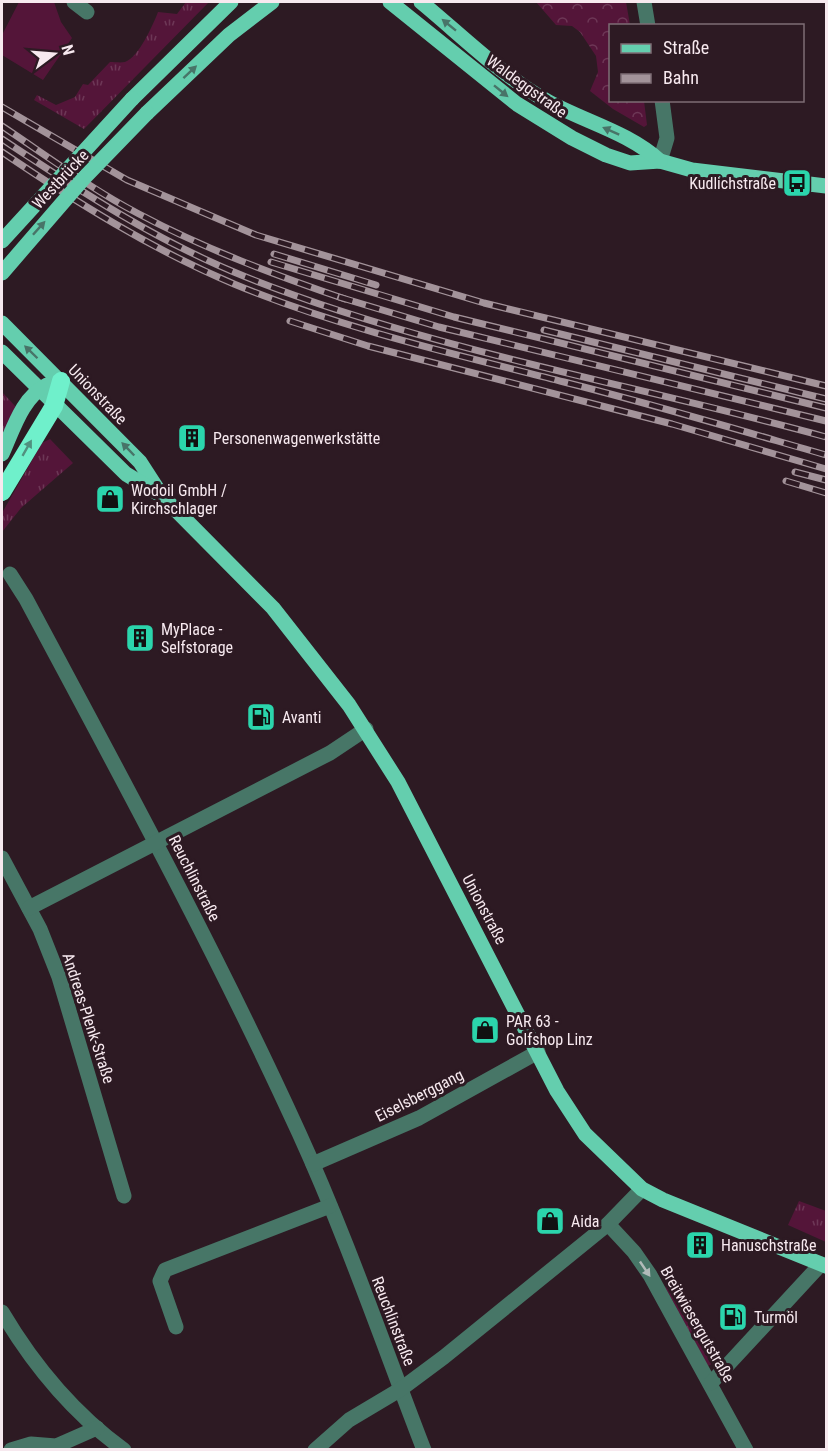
<svg xmlns="http://www.w3.org/2000/svg" width="828" height="1451" font-family="'Roboto Condensed',sans-serif">
<defs>
<pattern id="grass-tufts" width="24" height="20" patternUnits="userSpaceOnUse" patternTransform="scale(1.5)"><rect width="24" height="20" fill="#541539"/><path d="M3 7l-1-3M5 7V3M7 7l1-3M15 17l-1-3M17 17v-4M19 17l1-3" fill="none" stroke="#6d3756"/></pattern>
<pattern id="forest-crowns" width="20" height="18" patternUnits="userSpaceOnUse" patternTransform="scale(1.5)"><rect width="20" height="18" fill="#541539"/><path d="M2 6a3 3 0 1 1 6 0M12 15a3 3 0 1 1 6 0" fill="none" stroke="#6d3756"/></pattern>
</defs>
<rect width="100%" height="100%" fill="#2d1a23"/>
<g fill="url(#grass-tufts)">
<path d="M186,2H209L84,129L34,100L37,95L56,105L75,97L83,84L88,85L110,62C114,62 121,63 125,62C139,57 153,25 158,12L177,14Z"/>
<polygon points="2,392 16,407 2,435"/>
<polygon points="50,439 73,463 21,508 2,532 2,513 42,443"/>
<polygon points="799,1201 826,1211 826,1242 788,1225"/>
<polygon points="674,1283 717,1361 708,1366 665,1287"/>
</g>
<polygon fill="url(#forest-crowns)" points="536,2 626,2 630,25 610,26 610,100 644,101 647,125 644,127 613,109 590,91 598,72 596,56 580,32 572,26 556,25"/>
<polygon fill="#541539" points="19,2 54,2 61,22 72,38 43,80 2,55 2,35"/>
<g fill="none" stroke-linecap="round" stroke-linejoin="round">
<g stroke="#477667" stroke-width="15">
<polyline points="74,2 87,12"/>
<polyline points="644,2 648,26"/>
<polyline points="660,161 667,138 662,100"/>
<path d="M10,574L26,599C120,775 216,951 299,1133C346,1236 383,1344 424,1450"/>
<polyline points="2,858 40,929 59,977 124,1196"/>
<polyline points="29,908 330,753 366,729"/>
<polyline points="313,1164 419,1118 538,1052"/>
<polyline points="608,1224 634,1252 650,1275 746,1450"/>
<path d="M2,1312C34,1366 73,1413 124,1450"/>
<polyline points="176,1327 160,1281 165,1270 330,1206"/>
<polyline points="711,1383 821,1264"/>
<polyline points="11,1450 31,1444 56,1446 97,1428"/>
<polyline points="315,1450 349,1420 401,1389 444,1357 608,1224 642,1189"/>
</g>
<g stroke="#64ceae" stroke-width="15">
<polyline points="390,2 517,104 572,138 606,155 630,163 660,161 692,170 826,186"/>
<path d="M421,2C461,35 501,75 547,101C585,122 628,132 660,161"/>
<polyline points="132,99 231,2"/>
<polyline points="147,113 229,35 272,2"/>
<polyline points="2,323 140,462 162,496 273,608 349,705 398,782 557,1091 585,1134 642,1189 663,1200 826,1266"/>
<polyline points="2,352 126,474 159,494"/>
<path d="M2,454C13,430 22,397 47,385"/>
</g>
<polyline stroke="#6ff0cb" stroke-width="18" points="2,492 54,406 61,381"/>
<g stroke="#a3939a" stroke-width="7">
<g id="rail">
<polyline points="2,107 127,180 256,235 484,303 826,386"/>
<path d="M2,126C47,156 91,189 139,214C205,249 275,275 345,299"/>
<path d="M2,139C80,191 158,242 246,277C432,351 634,384 826,437"/>
<path d="M2,152C76,202 151,249 234,284C340,328 454,354 564,382C652,404 739,430 826,455"/>
<polyline points="274,254 376,285"/>
<polyline points="271,262 454,317 826,408"/>
<polyline points="339,297 439,327 826,421"/>
<polyline points="290,321 368,346 672,424 826,469"/>
<polyline points="544,330 826,399"/>
<polyline points="795,472 826,480"/>
<polyline points="786,481 826,493"/>
</g>
</g>
<use href="#rail" stroke="#2d1a23" stroke-width="4.5" stroke-dasharray="14" stroke-linecap="butt"/>
<g stroke="#64ceae" stroke-width="15">
<polyline points="2,241 132,99"/>
<polyline points="2,273 84,178 147,113"/>
</g>
</g>
<defs><path id="oneway-solid" d="M-6-.8H1V-3.2L6.5 0L1 3.2V.8H-6Z" transform="scale(1.5)"/></defs>
<g fill="#487468">
<use href="#oneway-solid" transform="translate(449 25) rotate(-141)"/>
<use href="#oneway-solid" transform="translate(190 72) rotate(-43)"/>
<use href="#oneway-solid" transform="translate(501 91) rotate(39)"/>
<use href="#oneway-solid" transform="translate(611 131) rotate(-156)"/>
<use href="#oneway-solid" transform="translate(39 228) rotate(-48)"/>
<use href="#oneway-solid" transform="translate(31 352) rotate(-136)"/>
<use href="#oneway-solid" transform="translate(128 449) rotate(-134)"/>
</g>
<use fill="#51907f" href="#oneway-solid" transform="translate(27 448) rotate(-60)"/>
<use fill="#b1bbb9" href="#oneway-solid" transform="translate(645 1269) rotate(56)"/>
<defs>
<g id="bus-square" transform="scale(1.5)"><rect x="-9" y="-9" width="18" height="18" rx="4" fill="#2bd5ac" stroke="#2d1a23"/><path d="M-5-6H5V4H4V6H2V4H-2V6H-4V4H-5ZM-3.5-4V0h7V-4ZM-3.5 1.2v1.5H-2V1.2ZM2 1.2v1.5H3.5V1.2Z" fill="#111"/></g>
<g id="building-square" transform="scale(1.5)"><rect x="-9" y="-9" width="18" height="18" rx="4" fill="#2bd5ac" stroke="#2d1a23"/><path d="M-4-6H4V6H1V3H-1V6H-4ZM-2.5-4.3h1.7v1.8h-1.7ZM.8-4.3h1.7v1.8H.8ZM-2.5-1h1.7V.8h-1.7ZM.8-1h1.7V.8H.8Z" fill="#111"/></g>
<g id="shop-square" transform="scale(1.5)"><rect x="-9" y="-9" width="18" height="18" rx="4" fill="#2bd5ac" stroke="#2d1a23"/><path d="M-5-2.5h2.3a2.7 3.5 0 0 1 5.4 0H5L5.5 6h-11ZM-1.5-2.5h3a1.5 2.3 0 0 0-3 0Z" fill="#111"/></g>
<g id="fuel-square" transform="scale(1.5)"><rect x="-9" y="-9" width="18" height="18" rx="4" fill="#2bd5ac" stroke="#2d1a23"/><path d="M-5.5-6h7V0h2V4h1.3V-2.5L3-4.5l.8-.8L6-3V5H2.5V1h-1V6h-7ZM-4.2-4.7v3.2H.2V-4.7Z" fill="#111"/></g>
</defs>
<g fill-rule="evenodd">
<use href="#bus-square" x="797" y="183"/>
<use href="#building-square" x="192" y="438"/>
<use href="#shop-square" x="110" y="499"/>
<use href="#building-square" x="140" y="638"/>
<use href="#fuel-square" x="261" y="717"/>
<use href="#shop-square" x="485" y="1030"/>
<use href="#shop-square" x="550" y="1221"/>
<use href="#building-square" x="700" y="1245"/>
<use href="#fuel-square" x="733" y="1317"/>
</g>
<g text-anchor="middle" stroke-width="6" stroke-linejoin="round" paint-order="stroke">
<g font-size="16" fill="#f7e9ef" stroke="#2d1a23">
<text transform="translate(527 86) rotate(36)" y="6">Waldeggstraße</text>
<text transform="translate(60 179) rotate(-47)" y="6">Westbrücke</text>
<text transform="translate(98 394) rotate(46)" y="6">Unionstraße</text>
<text transform="translate(195 878) rotate(63)" y="6">Reuchlinstraße</text>
<text transform="translate(485 909) rotate(62)" y="6">Unionstraße</text>
<text transform="translate(89 1018) rotate(72)" y="6">Andreas-Plenk-Straße</text>
<text transform="translate(419 1095) rotate(-27)" y="6">Eiselsberggang</text>
<text transform="translate(394 1321) rotate(69)" y="6">Reuchlinstraße</text>
<text transform="translate(698 1324) rotate(60)" y="6">Breitwiesergutstraße</text>
</g>
<g font-size="16" fill="#f7e9ef" stroke="#2d1a23" text-anchor="start">
<text x="776" y="189" text-anchor="end">Kudlichstraße</text>
<text x="213" y="444">Personenwagenwerkstätte</text>
<text x="131" y="496">Wodoil GmbH /<tspan x="131" dy="18">Kirchschlager</tspan></text>
<text x="161" y="635">MyPlace -<tspan x="161" dy="18">Selfstorage</tspan></text>
<text x="282" y="723">Avanti</text>
<text x="506" y="1027">PAR 63 -<tspan x="506" dy="18">Golfshop Linz</tspan></text>
<text x="571" y="1227">Aida</text>
<text x="721" y="1251">Hanuschstraße</text>
<text x="754" y="1323">Turmöl</text>
</g>
</g>
<rect width="828" height="1451" fill="none" stroke="#f7e9ef" stroke-width="6"/>
<rect x="609" y="24" width="195" height="78" fill="#2d1a23" stroke="#7e6d75" stroke-width="1.5"/>
<rect x="621" y="44" width="30" height="9" fill="#64ceae" stroke="#7e6d75" stroke-width="1.5"/>
<text x="663" y="54" font-size="18" fill="#f7e9ef">Straße</text>
<rect x="621" y="74" width="30" height="9" fill="#a3939a" stroke="#7e6d75" stroke-width="1.5"/>
<text x="663" y="84" font-size="18" fill="#f7e9ef">Bahn</text>
<g transform="translate(54 54) rotate(74)" stroke="#2d1a23" stroke-width="4.5" paint-order="stroke">
<path d="M0-4.5L10 22L0 15L-10 22Z" fill="#f7e9ef"/>
<text y="-9" font-size="16" font-weight="bold" text-anchor="middle" fill="#f7e9ef">N</text>
</g>
</svg>
